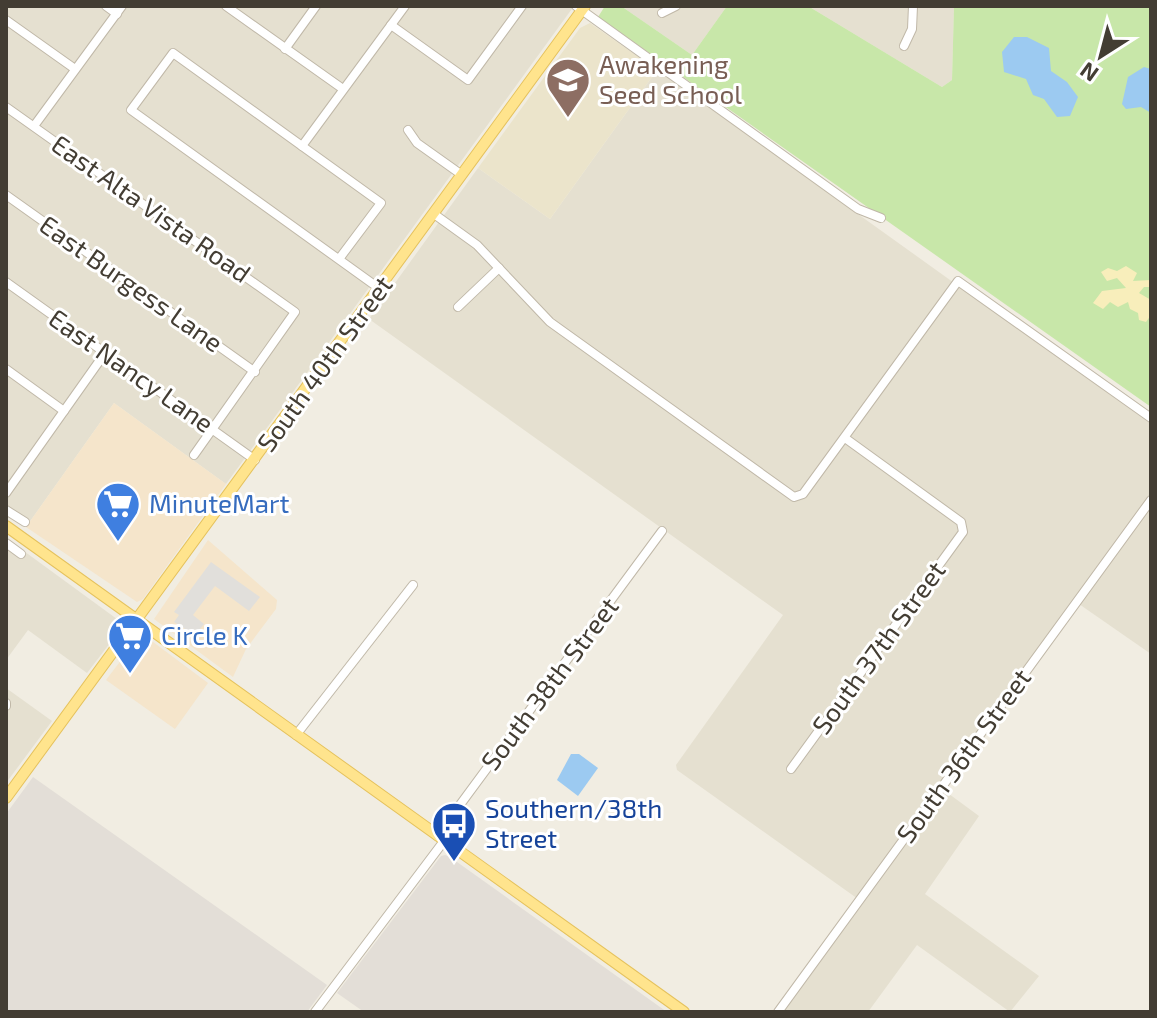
<svg xmlns="http://www.w3.org/2000/svg" width="1157" height="1018" font-family="'Exo 2',sans-serif">
<rect width="100%" height="100%" fill="#f1ede2"/>
<g fill="#e5e0d0">
<polygon points="6,6 574,6 226,484 114,403 26,527 6,515"/>
<polygon points="621,6 727,6 692,55"/>
<polygon points="808,6 954,6 952,80 942,87"/>
<polygon points="657,70 1151,424 1151,494 858,899 677,770 676,765 783,615 369,319 478,168 550,219"/>
<polygon points="1151,507 1151,654 1079,604"/>
<polygon points="6,538 121,622 120,630 87,673 28,630 6,660"/>
<polygon points="6,688 52,721 6,783"/>
<polygon points="945,791 979,816 925,894 1039,976 1010,1012 917,945 868,1012 784,1012"/>
</g>
<g fill="#f5e5cb">
<polygon points="114,403 226,484 143,599 137,602 26,527"/>
<polygon points="208,540 277,600 276,609 246,649 233,677 154,619"/>
<polygon points="145,636 208,683 175,729 106,680 138,638"/>
</g>
<g fill="#e3ded7">
<polygon points="33,777 327,985 307,1012 6,1012 6,814"/>
<polygon points="445,855 450,857 667,1012 364,1012 337,993 441,856"/>
</g>
<polygon fill="#ebe4cb" points="590,23 657,70 550,219 478,168 580,28"/>
<polygon fill="#c8e7a9" points="605,6 621,6 692,55 727,6 808,6 942,87 952,80 954,6 1151,6 1151,407 598,17"/>
<polygon fill="#f8eebb" points="1126,266 1137,273 1133,281 1151,280 1149,287 1144,287 1139,293 1151,300 1151,315 1146,322 1139,320 1138,313 1130,309 1128,302 1118,307 1110,302 1103,309 1093,303 1102,291 1126,288 1117,278 1107,281 1101,272 1108,268 1117,271"/>
<polygon fill="#e1dfdb" points="211,562 260,597 249,611 215,586 193,615 204,624 195,635 174,622 179,615 174,612"/>
<g fill="#9ccaf1">
<polygon points="1014,37 1027,37 1049,48 1051,71 1067,82 1078,97 1070,116 1057,117 1044,99 1033,95 1026,79 1004,72 1002,52"/>
<polygon points="1144,67 1151,69 1151,113 1141,107 1126,109 1122,104 1128,77"/>
<polygon points="571,754 579,754 598,768 578,796 557,780"/>
</g>
<g fill="none" stroke-linecap="round" stroke-linejoin="round">
<g stroke="#c0b8a8" stroke-width="10">
<g id="minor">
<polyline points="106,6 117,14"/>
<polyline points="226,6 343,89"/>
<polyline points="576,6 858,209 881,218"/>
<polyline points="662,13 676,6"/>
<polyline points="6,20 75,69"/>
<polyline points="391,25 468,80 522,6"/>
<polyline points="904,46 912,29 913,6"/>
<polyline points="285,49 316,6"/>
<polyline points="6,107 295,312 194,455"/>
<polyline points="34,126 122,6"/>
<polyline points="408,130 417,143 462,175"/>
<polyline points="302,146 405,6"/>
<polyline points="6,195 255,372"/>
<polyline points="434,214 477,245 550,322 794,497 803,494 958,281 1151,418"/>
<polyline points="339,259 381,203 173,53 131,110 380,289"/>
<polyline points="6,282 255,460"/>
<polyline points="458,307 499,268"/>
<polyline points="6,369 64,411"/>
<polyline points="6,493 105,353"/>
<polyline points="6,510 25,522"/>
<polyline points="6,543 21,554"/>
<polyline points="6,706 6,703"/>
<polyline points="296,735 413,585"/>
<polyline points="791,769 963,532 961,522 845,438"/>
<polyline points="437,836 662,531"/>
<polyline points="315,1012 444,841"/>
<polyline points="778,1012 1151,500"/>
</g>
</g>
<g stroke="#e5c25d" stroke-width="12">
<g id="major">
<polyline points="6,526 684,1012"/>
<polyline points="6,798 585,6"/>
</g>
</g>
<use href="#minor" stroke="#fff" stroke-width="8"/>
<use href="#major" stroke="#ffe48d" stroke-width="10"/>
</g>
<defs>
<g id="school-pin" transform="scale(2.3)"><path d="M0 17L-7.5 6A9.5 9.5 0 1 1 7.5 6Z" fill="#8d6e63" stroke="#fff"/><path d="M0-5L7-2L0 1L-7-2ZM-4 1L0 2.5L4 1V4Q0 6-4 4Z" fill="#fff"/></g>
<g id="supermarket-pin" transform="scale(2.3)"><path d="M0 17L-7.5 6A9.5 9.5 0 1 1 7.5 6Z" fill="#3f7fe0" stroke="#fff"/><path d="M-6-5.5h2.5l.6 2H6L4.5 2H-2.5L-4.4-4H-6ZM-1.5 3.2a1.3 1.3 0 1 0 .1 0ZM3 3.2a1.3 1.3 0 1 0 .1 0Z" fill="#fff"/></g>
<g id="bus-pin" transform="scale(2.3)"><path d="M0 17L-7.5 6A9.5 9.5 0 1 1 7.5 6Z" fill="#1a4fb4" stroke="#fff"/><path d="M-5-6H5V4H4V6H2V4H-2V6H-4V4H-5ZM-3.5-4V0h7V-4ZM-3.5 1.2v1.5H-2V1.2ZM2 1.2v1.5H3.5V1.2Z" fill="#fff"/></g>
</defs>
<g fill-rule="evenodd">
<use href="#school-pin" x="568" y="80"/>
<use href="#supermarket-pin" x="118" y="504"/>
<use href="#supermarket-pin" x="130" y="636"/>
<use href="#bus-pin" x="454" y="824"/>
</g>
<g text-anchor="middle" stroke-width="6" stroke-linejoin="round" paint-order="stroke">
<g font-size="26" fill="#785e54" stroke="#fff" text-anchor="start">
<text x="599" y="74">Awakening<tspan x="599" dy="30">Seed School</tspan></text>
</g>
<g font-size="26" fill="#433d33" stroke="#fff">
<text transform="translate(151 209) rotate(35)" y="9">East Alta Vista Road</text>
<text transform="translate(131 284) rotate(35)" y="9">East Burgess Lane</text>
<text transform="translate(325 364) rotate(-54)" y="9">South 40th Street</text>
<text transform="translate(131 371) rotate(35)" y="9">East Nancy Lane</text>
<text transform="translate(879 648) rotate(-54)" y="9">South 37th Street</text>
<text transform="translate(550 684) rotate(-53)" y="9">South 38th Street</text>
<text transform="translate(964 756) rotate(-54)" y="9">South 36th Street</text>
</g>
<g font-size="26" fill="#366cbe" stroke="#fff" text-anchor="start">
<text x="149" y="513">MinuteMart</text>
<text x="161" y="645">Circle K</text>
</g>
<g font-size="26" fill="#164399" stroke="#fff" text-anchor="start">
<text x="485" y="818">Southern/38th<tspan x="485" dy="30">Street</tspan></text>
</g>
</g>
<rect width="1157" height="1018" fill="none" stroke="#433d33" stroke-width="16"/>
<g transform="translate(1101 56) rotate(216)" stroke="#ffffff" stroke-width="6" paint-order="stroke">
<path d="M0-6L14 30L0 20L-14 30Z" fill="#433d33"/>
<text y="-12" font-size="22" font-weight="bold" text-anchor="middle" fill="#433d33">N</text>
</g>
</svg>
